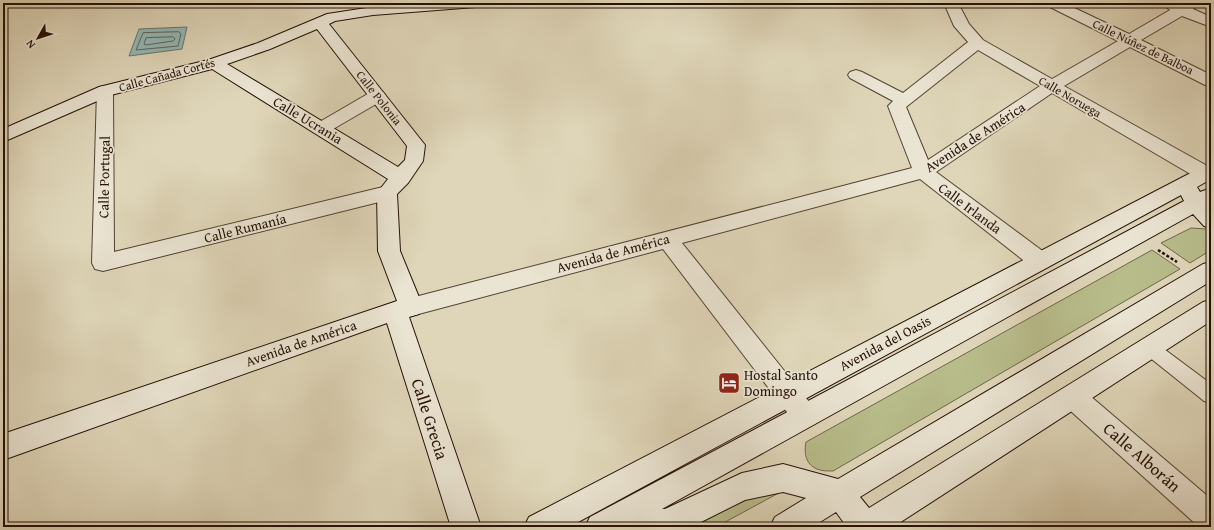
<svg xmlns="http://www.w3.org/2000/svg" width="1214" height="530" font-family="'Gentium Book Plus',serif">
<rect width="100%" height="100%" fill="#dfd6b9"/>
<filter id="stains"><feTurbulence type="fractalNoise" baseFrequency=".005" numOctaves="4"/><feColorMatrix values="0 0 0 0 .2 0 0 0 0 .09 0 0 0 0 .02 0 0 0 .5 -.17"/></filter>
<radialGradient id="worn" r=".72"><stop offset=".6" stop-color="#630" stop-opacity="0"/><stop offset="1" stop-color="#630" stop-opacity=".3"/></radialGradient>
<g fill="#b8bc8b" stroke="#6e6648">
<polygon points="1191,228 1206,229 1211,232 1211,250 1190,263 1161,243"/>
<path d="M1152,250L1180,269L833,471C828,471 821,471 817,469C805,464 804,452 806,442Z"/>
<polygon points="788,488 716,527 684,527 738,494"/>
</g>
<polygon fill="#94b8b5" stroke="#67756f" points="187,27 182,49 129,56 139,29"/>
<g fill="none" stroke-linecap="round" stroke-linejoin="round">
<g stroke="#5c645e" stroke-width="1">
<polygon points="179,32 181,34 178,46 136,50 143,33"/>
<polygon points="173,37 175,39 173,41 146,45 144,44 146,38"/>
</g>
<g stroke="#534233" stroke-width="2">
<polygon id="lane" points="1150,341 1156,343 1211,384 1211,403 1204,401 1144,353 1141,348 1144,343"/>
</g>
<g stroke="#534233" stroke-width="2">
<g id="street">
<path d="M944,3H958L969,24L983,40L1052,79L1118,41L1048,6L1046,3H1064L1129,34L1170,10L1164,5L1165,3H1200L1193,9L1211,17V27L1182,16L1141,40L1211,75V86L1205,85L1130,47L1064,86L1211,168V179L1206,180L1199,179L1052,93L936,172L1048,255L1051,261L1048,267L1040,269L1032,267L920,179L682,243L814,408L818,416L814,424L805,428L796,424L663,249L411,316L403,314L399,307L403,300L411,298L912,168L888,106L893,101L850,78L848,75L850,72L856,70L862,72L903,93L968,42L954,26ZM978,50L1040,86L928,160L906,107Z"/>
<polygon points="105,86 111,87 113,91 114,252 387,186 394,188 397,193 394,198 387,200 103,271 95,269 92,263 97,91 99,87"/>
<polygon points="377,91 383,92 386,96 383,100 328,132 322,134 316,132 313,128 316,124 371,92"/>
<polygon points="1073,386 1082,389 1211,499 1211,527 1199,527 1064,405 1060,397 1064,389"/>
</g>
</g>
<g stroke="#241006" stroke-width="2">
<g id="secondary">
<path d="M420,3H483L481,6L476,7L373,15L335,21L329,24L425,145L423,161L408,183L397,194L400,251L423,307L419,314L409,317L481,527H451L387,323L3,460V434L397,301L378,251L377,193L388,179L212,69L111,95L3,142V129L99,87L208,60L258,43L327,14L373,7ZM317,29L407,146L405,160L398,167L227,64L270,49Z"/>
<polygon points="1211,165 1211,179 1197,187 1200,192 1211,188 1211,204 1208,205 1211,208 1211,228 1204,226 1193,214 662,509 665,509 742,473 783,464 838,479 1203,264 1211,262 1211,281 860,497 869,508 1203,302 1211,300 1211,321 893,527 847,527 836,512 812,527 770,527 775,517 806,498 783,492 745,500 691,527 585,527 590,517 1184,201 1181,195 569,527 524,527 529,517 1204,166"/>
</g>
</g>
<polyline stroke="#241006" stroke-width="2.5" stroke-dasharray="3 2" stroke-linecap="butt" points="1158,250 1177,262"/>
<use href="#lane" fill="#eae4d2" fill-rule="evenodd"/>
<use href="#street" fill="#eae4d2" fill-rule="evenodd"/>
<use href="#secondary" fill="#eae4d2" fill-rule="evenodd"/>
</g>
<defs>
<g id="hotel-square" transform="scale(1.15)"><rect x="-9" y="-9" width="18" height="18" rx="4" fill="#8f2418" stroke="#eae4d2"/><path d="M-6-4.5h1.5V1H6V5H4.5V3h-9V5H-6ZM-4 0a1.8 1.8 0 1 1 3.6 0ZM.5 0V-2.5h3Q6-2.5 6 0Z" fill="#fff"/></g>
</defs>
<g fill-rule="evenodd">
<use href="#hotel-square" x="729" y="383"/>
</g>
<g text-anchor="middle" stroke-width="3.5" stroke-linejoin="round" paint-order="stroke">
<g font-size="12" fill="#241006" stroke="#eae4d2">
<text transform="translate(1143 47) rotate(26)" y="4">Calle Núñez de Balboa</text>
<text transform="translate(167 75) rotate(-15)" y="4">Calle Cañada Cortés</text>
<text transform="translate(1070 97) rotate(30)" y="4">Calle Noruega</text>
<text transform="translate(379 98) rotate(52)" y="4">Calle Polonia</text>
</g>
<g font-size="14" fill="#241006" stroke="#eae4d2">
<text transform="translate(308 120) rotate(31)" y="5">Calle Ucrania</text>
<text transform="translate(975 137) rotate(-33)" y="5">Avenida de América</text>
<text transform="translate(104 177) rotate(-89)" y="5">Calle Portugal</text>
<text transform="translate(970 208) rotate(37)" y="5">Calle Irlanda</text>
<text transform="translate(245 228) rotate(-14)" y="5">Calle Rumanía</text>
<text transform="translate(613 253) rotate(-15)" y="5">Avenida de América</text>
<text transform="translate(301 343) rotate(-19)" y="5">Avenida de América</text>
<text transform="translate(885 343) rotate(-28)" y="5">Avenida del Oasis</text>
</g>
<g font-size="14" fill="#241006" stroke="#eae4d2" text-anchor="start">
<text x="744" y="380">Hostal Santo<tspan x="744" dy="16">Domingo</tspan></text>
</g>
<g font-size="17" fill="#241006" stroke="#eae4d2">
<text transform="translate(430 419) rotate(72)" y="6">Calle Grecia</text>
<text transform="translate(1142 457) rotate(41)" y="6">Calle Alborán</text>
</g>
</g>
<rect width="1214" height="530" fill="none" stroke="#dfd6b9" stroke-width="16"/>
<rect x="4" y="4" width="1206" height="522" fill="none" stroke="#241006" stroke-width="2"/>
<rect x="8" y="8" width="1198" height="514" fill="none" stroke="#241006"/>
<g transform="translate(38 38) rotate(231)" stroke="#eae4d2" stroke-width="3" paint-order="stroke">
<path d="M0-3L7 15L0 10L-7 15Z" fill="#241006"/>
<text y="-6" font-size="11" font-weight="bold" text-anchor="middle" fill="#241006">N</text>
</g>
<rect width="100%" height="100%" filter="url(#stains)"/>
<rect width="100%" height="100%" fill="url(#worn)"/>
</svg>
